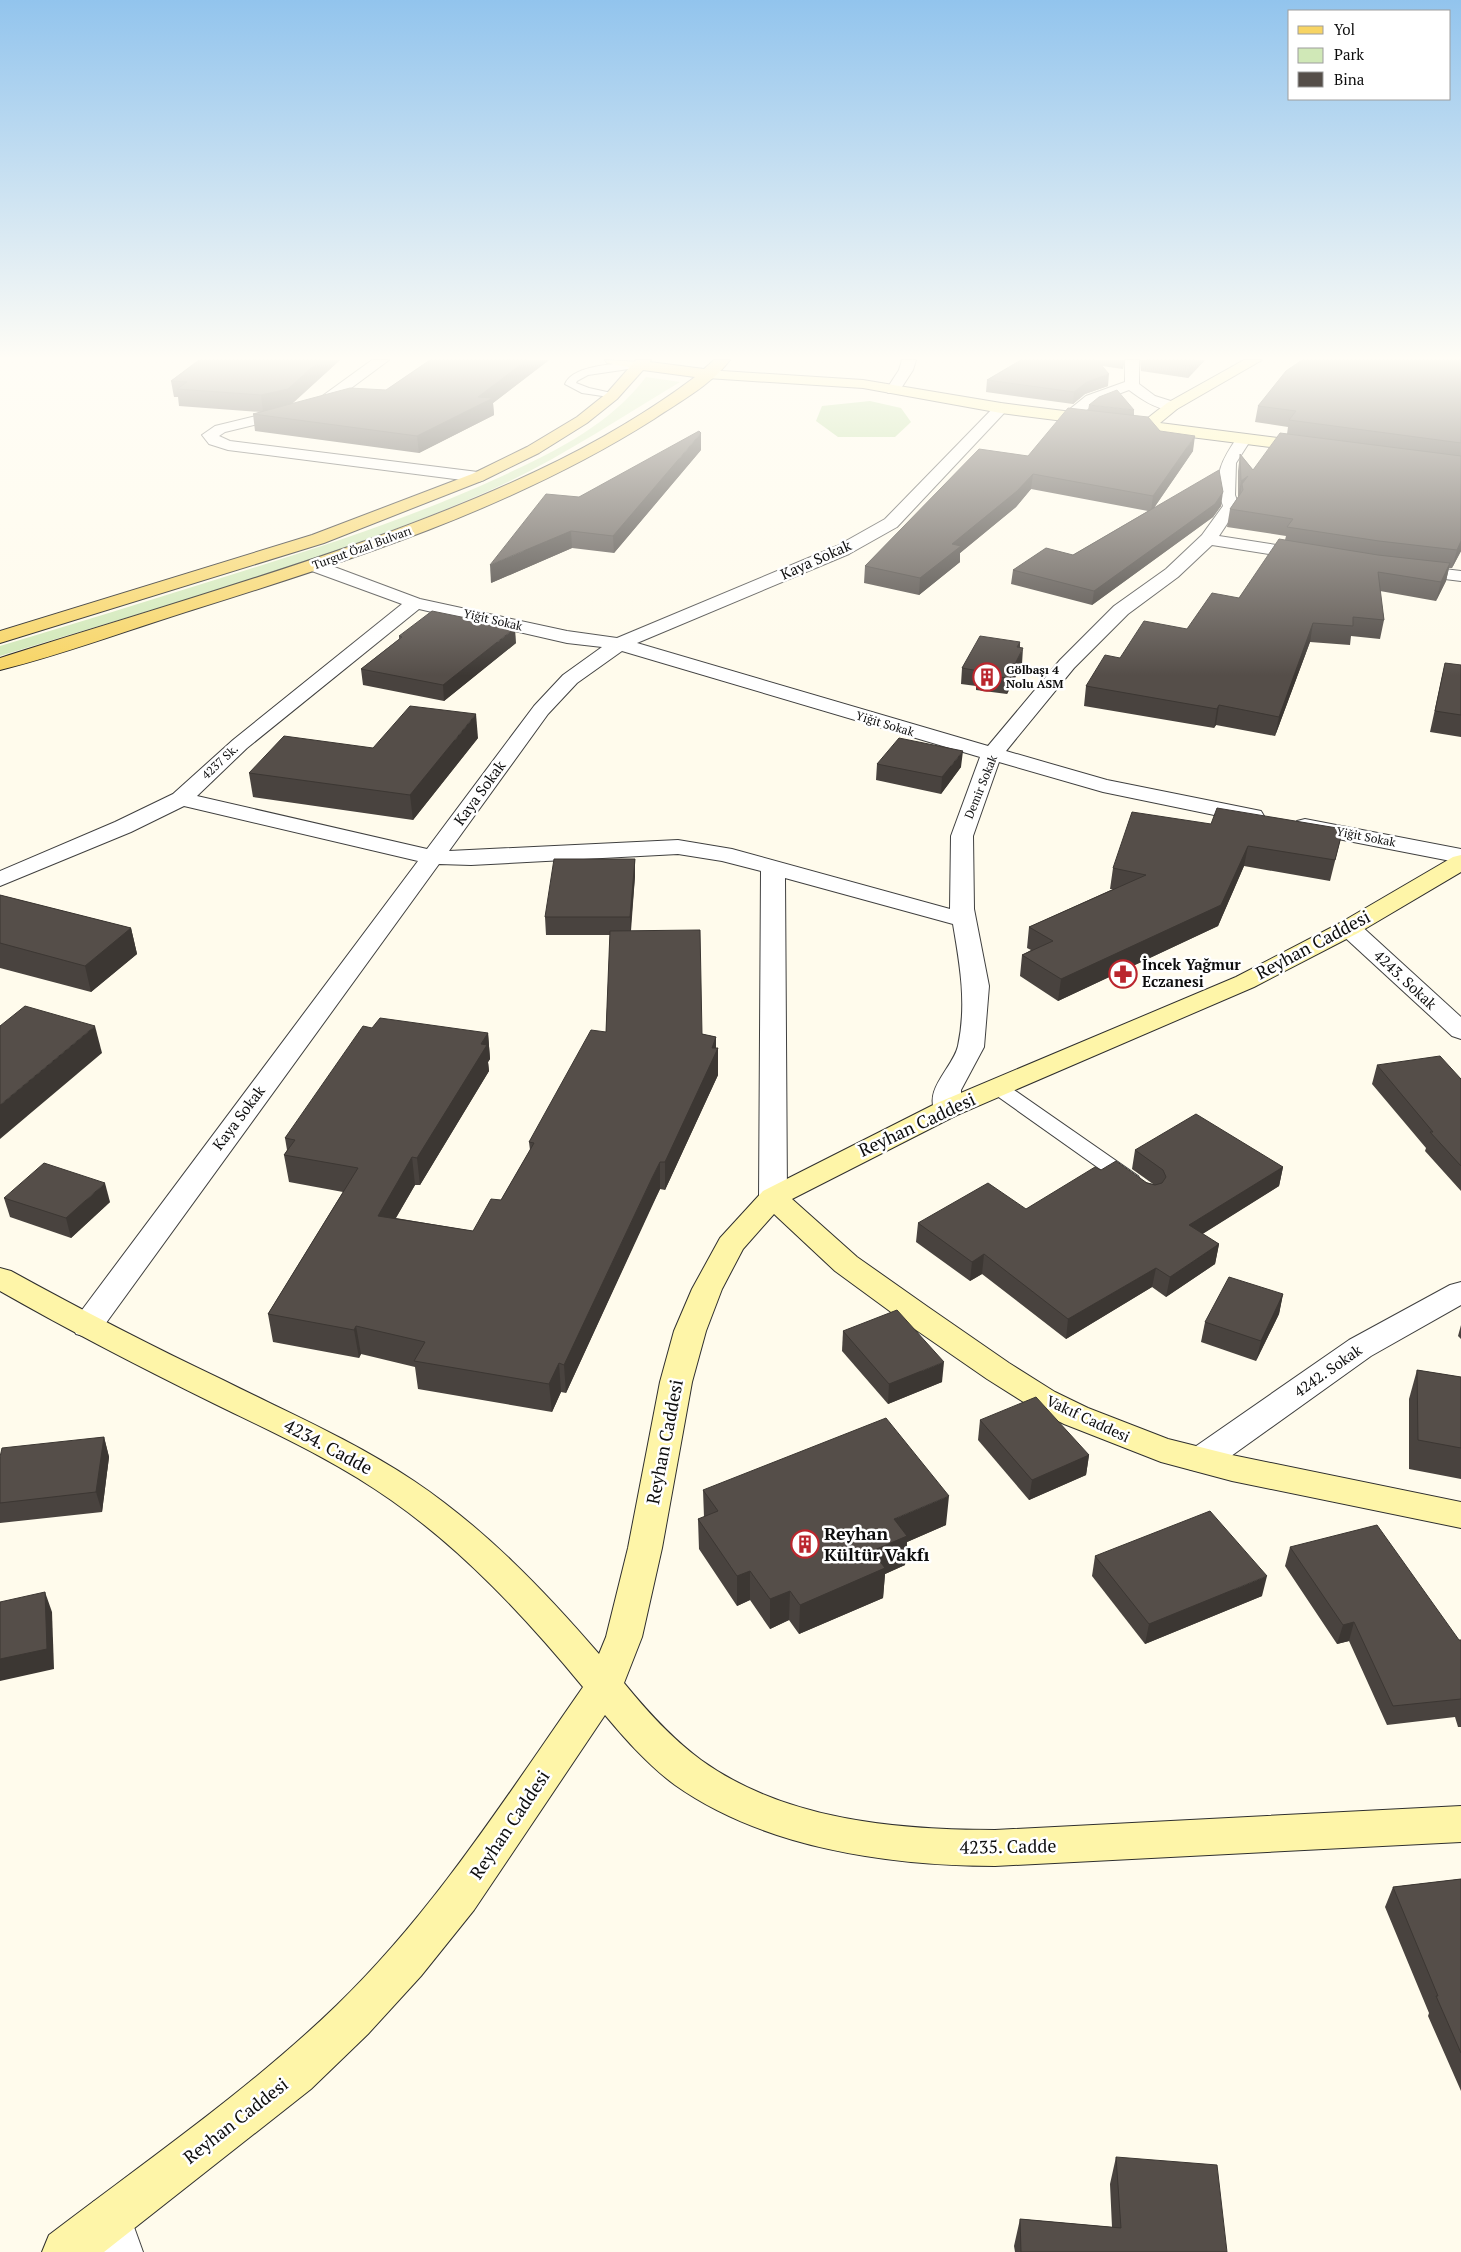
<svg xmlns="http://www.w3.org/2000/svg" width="1461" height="2252" font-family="'PT Serif',serif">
<rect width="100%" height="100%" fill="#fffbec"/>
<path fill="#d0e8b7" d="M646,377L680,382C618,419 559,459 493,489C335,559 165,605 0,656V646C74,624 147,601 221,578C315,549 408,519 498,478C552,453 609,426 646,377Z"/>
<polygon fill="#b4d996" points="870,401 901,408 911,422 895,437 838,437 816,421 822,406"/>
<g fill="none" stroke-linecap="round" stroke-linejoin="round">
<g stroke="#404040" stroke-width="2">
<g id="lane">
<path d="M638,362L643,365L642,367L588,375L577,381L576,383L589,388L616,394V398L582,393L565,384C573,364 619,364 638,362Z"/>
<polygon points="997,1081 1004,1083 1138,1176 1141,1181 1138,1186 1131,1188 1124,1186 990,1091 987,1087 990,1083"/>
</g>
</g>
<g stroke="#404040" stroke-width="2">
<g id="street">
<polygon points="372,360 389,360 331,403 295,415 225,432 219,436 230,441 478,472 484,474 486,477 484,480 478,482 228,450 209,444 202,435 215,426 285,409 321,397"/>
<polygon points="902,360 916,360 913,370 898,393 888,393 886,390 899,370"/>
<path d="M1125,360H1139V384L1155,396L1177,403L1179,406L1177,409C1161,413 1142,400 1129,390L1097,402L1075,419H1065L1062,416L1065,413L1086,396L1125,382Z"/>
<path d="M1001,403L1009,408L1006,411L897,527L849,554L637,643L988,746L1060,660L1114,606L1166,569L1202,535L1223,506C1212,476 1222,459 1239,435H1249L1252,438L1236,463L1235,495L1239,506L1219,536L1308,550L1314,551L1317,555L1314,559L1308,560L1212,545L1178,577L1128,614L1074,668L1006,751L1107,780L1261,811L1264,816L1261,821L1253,823L1103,792L999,762L973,836L974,909L989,986L984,1047L961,1090V1109L957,1115L947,1117L937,1115C921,1091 953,1068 958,1046C967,1004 960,965 953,924L785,878L787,1198L783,1205L773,1207L763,1205L759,1198L761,871L722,861L678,854L471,865L439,864L98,1334L87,1337L76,1334L72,1326L76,1318L418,861L184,806L131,832L0,886V871L115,822L173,794L233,740L402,604L309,570L306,566L309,562H321L420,599L567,631L617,638L837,546L885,519L996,405ZM419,609L567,643L602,647L563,675L534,706L427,849L197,796L247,748ZM622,651L980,757L951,836L950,909L732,849L678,840L449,851L548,714L577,683Z"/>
<polygon points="1410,565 1461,571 1461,581 1404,574 1401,570 1404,566"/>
<polygon points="1305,819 1461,849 1461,863 1297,831 1294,826 1297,821"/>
<polygon points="1349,921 1358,923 1461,1017 1461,1039 1452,1036 1340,933 1337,928 1340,923"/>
<polygon points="1461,1282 1461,1305 1371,1356 1213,1469 1201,1472 1189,1469 1184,1460 1189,1451 1349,1340 1450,1285"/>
<polygon points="109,2195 125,2202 143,2252 95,2252 86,2218 93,2202"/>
</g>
</g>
<g stroke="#2f2f2f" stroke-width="2">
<g id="secondary">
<polygon points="605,360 643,362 645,365 638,369 607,363"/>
<polygon points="1244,360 1262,360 1177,409 1160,423 1310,442 1318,447 1316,450 1310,452 1001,413 863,388 707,378 700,374 707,370 863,380 1001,403 1144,421 1167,403"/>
<path d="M1461,855V872L1358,933L1254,987L957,1115L792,1199L857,1257L928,1307L1009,1363L1055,1392L1088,1408L1168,1439L1232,1455L1461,1502V1528L1232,1481L1161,1462L1064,1424L1033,1408L987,1379L906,1323L835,1271L774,1214L743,1249L722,1289L706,1331L692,1382L662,1548L642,1637L624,1683C647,1711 672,1739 701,1760C784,1820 896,1830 995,1830L1461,1806V1842L995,1866C889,1866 764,1848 675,1785C648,1765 626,1740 605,1715L474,1910L421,1976L368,2034L311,2089L104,2252H42L49,2235C146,2161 249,2090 337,2005C434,1911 506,1797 583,1687C526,1618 464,1551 391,1500C336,1461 274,1433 215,1404C142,1368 70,1331 0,1291V1268L11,1271C80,1309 151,1346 223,1380C287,1412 354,1441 414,1481C484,1528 544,1590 599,1654L606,1637L628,1548L660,1382L674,1331L692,1289L720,1238L763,1191L937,1103L1236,977L1340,923L1453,857Z"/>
</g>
</g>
<g stroke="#1e1e1e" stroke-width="2">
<path id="primary" d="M636,360H651L650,362L704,369L714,360H730C711,385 679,402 654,419C512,509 351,560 192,610C128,630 65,654 0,670V658C123,619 247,583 368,540C483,498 597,451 695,377L643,370L617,399L587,423L539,453L484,480L324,543L0,643V631L312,535L472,474L527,447L577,417L607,393Z"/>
</g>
<use href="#lane" fill="#fff" fill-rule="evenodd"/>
<use href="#street" fill="#fff" fill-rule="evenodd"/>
<use href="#secondary" fill="#fef5a8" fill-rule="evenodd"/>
<use href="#primary" fill="#f7d464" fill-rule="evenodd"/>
</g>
<g fill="#49433f">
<polygon points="198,360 340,360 292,404 386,390 430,360 549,360 493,403 494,415 419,453 255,431 253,414 261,412 179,406 178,397 174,397 171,381 198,361"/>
<polygon points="1021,360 1125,360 1123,369 1102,366 1108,386 1085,394 1073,404 986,392 987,380"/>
<polygon points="1140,360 1205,360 1188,378 1141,371"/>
<polygon points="1461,360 1461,551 1452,568 1449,568 1446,581 1436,601 1380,591 1384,620 1380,639 1351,636 1350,645 1310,642 1275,736 1216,725 1214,728 1084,706 1086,686 1120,658 1187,629 1239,598 1285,540 1286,536 1227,527 1230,509 1238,497 1238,471 1240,454 1253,470 1287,434 1288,427 1255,422 1258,406"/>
<polygon points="1089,405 1134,410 1134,415 1193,451 1154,508 1221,506 1213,517 1092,605 1011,584 1013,570 1073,555 1148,511 1031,489 1016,507 960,553 960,562 919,595 864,583 865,566 1028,456 1088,410"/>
<polygon points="701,450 614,553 572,548 491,583 579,497"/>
<polygon points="399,636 516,643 444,701 363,685 361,669 399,639"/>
<polygon points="1020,642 1020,647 1022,664 1007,694 976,690 976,686 961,684 962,668"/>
<polygon points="1445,663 1461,665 1461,737 1430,732"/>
<polygon points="478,738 413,820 253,797 249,773 373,748"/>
<polygon points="877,764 961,767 941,794 876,780"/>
<polygon points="1211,824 1343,829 1330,881 1244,866 1218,926 1058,1001 1020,976 1022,955 1031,950 1027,948 1029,927 1113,889 1110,889 1113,868"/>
<polygon points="635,859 635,876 631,931 702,1034 716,1037 716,1048 718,1048 718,1075 665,1190 660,1189 652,1205 566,1393 561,1392 552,1412 418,1389 415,1367 361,1354 359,1358 273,1342 268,1314 343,1192 289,1182 284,1155 287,1150 285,1138 372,1028 488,1033 490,1059 488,1062 489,1071 420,1185 415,1185 396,1218 473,1231 501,1200 530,1150 529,1142 606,1032 610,935 546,935 545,917"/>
<polygon points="0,895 131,928 137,954 91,992 0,968"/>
<polygon points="1377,1065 1461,1079 1461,1191 1425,1151 1426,1148 1372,1084"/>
<polygon points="1135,1150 1283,1167 1279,1186 1202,1234 1219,1244 1215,1264 1166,1297 1152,1287 1066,1339 982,1274 970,1281 916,1242 918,1223 1026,1209 1101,1170 1153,1184 1132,1169"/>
<polygon points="4,1198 110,1202 71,1238 10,1217"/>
<polygon points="1283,1294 1279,1314 1256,1361 1201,1342 1205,1322"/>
<polygon points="1461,1325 1461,1339 1458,1336"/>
<polygon points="843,1331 942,1382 888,1404 842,1351"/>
<polygon points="1417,1370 1461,1377 1461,1479 1409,1469 1409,1399"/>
<polygon points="980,1420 1089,1455 1086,1475 1029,1500 978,1440"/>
<polygon points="104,1437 109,1457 102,1512 0,1523 0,1457"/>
<polygon points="703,1490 946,1525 907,1542 905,1565 885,1574 883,1598 799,1634 789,1620 770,1629 750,1600 737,1606 699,1549 698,1519 704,1517"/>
<polygon points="1290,1547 1459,1640 1461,1640 1461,1727 1458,1727 1455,1717 1387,1725 1349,1641 1337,1644 1285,1566"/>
<polygon points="1095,1556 1262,1596 1145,1644 1092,1576"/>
<polygon points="1461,1879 1461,2091 1428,2016 1429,2013 1385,1907 1393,1887"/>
<polygon points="1116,2157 1227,2252 1015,2252 1014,2246 1020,2219 1112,2227 1110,2184"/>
</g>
<g fill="#3c3733">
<polygon points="320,360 340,360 290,405 263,412 261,395"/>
<polygon points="527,360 549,360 493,403 494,415 419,453 417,436 478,397"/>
<polygon points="1195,360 1205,360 1188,378 1189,366"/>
<polygon points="1109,374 1108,386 1085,394 1073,404 1074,392 1087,382"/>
<polygon points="701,433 701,450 614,553 613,536"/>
<polygon points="1195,436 1193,451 1151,512 1153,496"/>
<polygon points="1033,474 1031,489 1016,507 960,553 960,562 919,595 920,578 952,544"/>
<polygon points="1248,476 1242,484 1240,497 1238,498 1241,481"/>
<polygon points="1223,492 1221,506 1213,517 1092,605 1094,591"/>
<polygon points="571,531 572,548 491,583 490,565"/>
<polygon points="1461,541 1461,551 1452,568 1457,550"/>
<polygon points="1450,563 1446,581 1436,601 1441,582"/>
<polygon points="1313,623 1310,642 1275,736 1279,717"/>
<polygon points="515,628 516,643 444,701 443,685"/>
<polygon points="1020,642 1019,657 1023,648 1022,664 1007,694 1008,678 1017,647"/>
<polygon points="1219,705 1216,725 1214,728 1217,709"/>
<polygon points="476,714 478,738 413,820 410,795"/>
<polygon points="963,751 961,767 941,794 942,777"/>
<polygon points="1248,846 1244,866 1218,926 1058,1001 1061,979"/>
<polygon points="635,859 635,876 630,935 630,917"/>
<polygon points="131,928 137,954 91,992 85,966"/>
<polygon points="95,1026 102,1053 0,1139 0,1105"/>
<polygon points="488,1033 490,1059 488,1062 489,1071 420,1185 417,1158"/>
<polygon points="716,1037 716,1052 718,1048 718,1075 665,1190 665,1162"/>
<polygon points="412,1157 415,1185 381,1243 378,1216"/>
<polygon points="660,1162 660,1189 566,1393 564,1365"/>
<polygon points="1283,1167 1279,1186 1185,1245 1189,1225"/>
<polygon points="105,1183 110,1202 71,1238 66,1218"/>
<polygon points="1219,1244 1215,1264 1166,1297 1170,1277"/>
<polygon points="984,1254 982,1274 970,1281 972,1262"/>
<polygon points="1156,1268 1152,1287 1066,1339 1068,1319"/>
<polygon points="1283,1294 1279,1314 1256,1361 1261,1341"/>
<polygon points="356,1326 361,1354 359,1358 354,1330"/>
<polygon points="944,1362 942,1382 888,1404 889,1384"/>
<polygon points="559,1363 561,1392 552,1412 549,1384"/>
<polygon points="104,1437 109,1457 102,1512 96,1492"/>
<polygon points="1089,1455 1086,1475 1029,1500 1032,1480"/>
<polygon points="949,1496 946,1525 907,1542 905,1565 885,1574 883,1598 799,1634 800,1605 872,1551 894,1519"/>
<polygon points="750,1571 750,1600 737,1606 737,1576"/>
<polygon points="1267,1576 1262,1596 1145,1644 1149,1624"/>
<polygon points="790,1591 789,1620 770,1629 770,1599"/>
<polygon points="45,1592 52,1612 54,1669 0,1681 0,1659"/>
<polygon points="1354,1622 1349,1641 1337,1644 1343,1625"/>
</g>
<g fill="#554e49" stroke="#3c3733">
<polygon points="199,360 320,360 288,389 261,395 177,389 187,382 171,381"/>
<polygon points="430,360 527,360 478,397 493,398 417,436 253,414 350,388 386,390"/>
<polygon points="1021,360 1097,360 1109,374 1087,382 1074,392 987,380"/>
<polygon points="1147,360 1195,360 1189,366"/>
<polygon points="1302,360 1461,360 1461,443 1289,420 1296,411 1258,406 1286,371"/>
<polygon points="1117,390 1134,410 1089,405 1099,397"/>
<polygon points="1068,408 1148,417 1160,431 1195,436 1153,496 1033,474 1017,491 952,544 961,546 920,578 865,566 979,449 1028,456"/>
<polygon points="699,431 701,433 613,536 571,531 490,565 546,494 579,497"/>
<polygon points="1280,433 1461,456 1461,541 1457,550 1379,541 1287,527 1293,519 1230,509 1243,490 1242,484 1248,476 1241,481 1240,454 1253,470"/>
<polygon points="1219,470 1223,492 1215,504 1094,591 1013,570 1046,548 1073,555"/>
<polygon points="1279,539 1378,555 1450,563 1441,582 1378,572 1384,620 1353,617 1353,626 1313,623 1279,717 1219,705 1217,709 1086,686 1105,655 1120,658 1144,621 1187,629 1212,593 1239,598"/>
<polygon points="432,611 515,628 443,685 361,669 402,637 399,636"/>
<polygon points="980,636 1020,642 1017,647 1023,648 1008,678 977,674 979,671 962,668"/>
<polygon points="1445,663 1461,665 1461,715 1435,711"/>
<polygon points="410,706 476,714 410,795 249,773 284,736 373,748"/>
<polygon points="899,738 963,751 942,777 877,764"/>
<polygon points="1217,808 1343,829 1335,860 1248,846 1221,905 1061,979 1022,955 1053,941 1029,927 1146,875 1113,868 1132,812 1211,824"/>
<polygon points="554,859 635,859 630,917 545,917"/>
<polygon points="0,895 131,928 85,966 0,943"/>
<polygon points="700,930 702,1034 716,1037 712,1048 718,1048 665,1162 660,1162 652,1178 564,1365 559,1363 549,1384 414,1361 425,1342 356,1326 354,1330 268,1314 358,1168 284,1155 295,1140 285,1138 363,1026 372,1028 380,1018 488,1033 481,1044 487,1045 417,1158 412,1157 378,1216 473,1231 491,1199 501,1200 534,1143 529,1142 591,1030 606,1032 610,931"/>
<polygon points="25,1006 95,1026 0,1105 0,1026"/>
<polygon points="1440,1056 1461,1079 1461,1166 1430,1132 1433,1132 1377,1065"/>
<polygon points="1196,1114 1283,1167 1189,1225 1219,1244 1170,1277 1156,1268 1068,1319 984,1254 972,1262 918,1223 988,1183 1026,1209 1095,1167 1101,1170 1116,1161 1147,1183 1155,1185 1162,1183 1166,1177 1163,1170 1135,1150"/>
<polygon points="44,1163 105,1183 66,1218 4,1198"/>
<polygon points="1229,1277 1283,1294 1261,1341 1205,1322"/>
<polygon points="897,1310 944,1362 889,1384 843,1331"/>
<polygon points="1417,1370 1461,1377 1461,1448 1418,1440"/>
<polygon points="1036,1397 1089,1455 1032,1480 980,1420"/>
<polygon points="886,1418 949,1496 894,1519 907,1536 872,1551 885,1568 800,1605 790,1591 770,1599 750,1571 737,1576 698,1519 718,1511 703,1490"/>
<polygon points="104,1437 96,1492 0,1503 0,1457 2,1448"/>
<polygon points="1210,1511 1267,1576 1149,1624 1095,1556"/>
<polygon points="1377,1525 1459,1640 1461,1640 1461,1699 1393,1706 1354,1622 1343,1625 1290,1547"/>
<polygon points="45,1592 47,1649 0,1659 0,1602"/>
<polygon points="1461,1879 1461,2053 1436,1996 1438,1996 1393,1887"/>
<polygon points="1116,2157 1217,2165 1227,2252 1021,2252 1020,2219 1121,2228"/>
</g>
<linearGradient id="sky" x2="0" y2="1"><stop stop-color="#92c4ed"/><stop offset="0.53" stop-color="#fffdf6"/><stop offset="1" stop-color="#fffdf6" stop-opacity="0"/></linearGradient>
<rect width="1461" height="676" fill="url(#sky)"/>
<defs>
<g id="building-ring" transform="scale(1.4375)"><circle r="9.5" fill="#fff" stroke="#bb262d" stroke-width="1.5"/><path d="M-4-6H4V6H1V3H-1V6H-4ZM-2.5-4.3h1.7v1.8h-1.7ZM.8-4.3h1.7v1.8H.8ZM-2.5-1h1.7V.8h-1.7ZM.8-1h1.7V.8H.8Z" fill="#bb262d"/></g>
<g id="pharmacy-ring" transform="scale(1.4375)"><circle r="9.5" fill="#fff" stroke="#bb262d" stroke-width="1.5"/><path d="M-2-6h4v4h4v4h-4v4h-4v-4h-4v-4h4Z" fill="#bb262d"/></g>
</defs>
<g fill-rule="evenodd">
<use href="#building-ring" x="987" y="677"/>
<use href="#pharmacy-ring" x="1123" y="974"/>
<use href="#building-ring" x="805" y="1544"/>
</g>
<g text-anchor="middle" stroke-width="5" stroke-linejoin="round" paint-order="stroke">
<g font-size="12" fill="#0d0d0d" stroke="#fff">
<text transform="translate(362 548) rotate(-20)" y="4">Turgut Özal Bulvarı</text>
<text transform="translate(493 620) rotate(13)" y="4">Yiğit Sokak</text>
<text transform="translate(885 724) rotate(17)" y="4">Yiğit Sokak</text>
<text transform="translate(220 762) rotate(-43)" y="4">4237 Sk.</text>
<text transform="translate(981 787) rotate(-68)" y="4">Demir Sokak</text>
<text transform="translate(1366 837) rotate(11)" y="4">Yiğit Sokak</text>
</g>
<g font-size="12" font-weight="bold" fill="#0d0d0d" stroke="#fff" text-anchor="start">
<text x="1006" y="674">Gölbaşı 4<tspan x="1006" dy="14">Nolu ASM</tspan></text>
</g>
<g font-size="15" fill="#0d0d0d" stroke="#fff">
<text transform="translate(816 560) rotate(-24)" y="5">Kaya Sokak</text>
<text transform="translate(480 793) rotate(-54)" y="5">Kaya Sokak</text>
<text transform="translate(1405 980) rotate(43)" y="5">4243. Sokak</text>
<text transform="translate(239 1118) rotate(-53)" y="5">Kaya Sokak</text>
<text transform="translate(1328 1371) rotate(-35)" y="5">4242. Sokak</text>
<text transform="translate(1088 1419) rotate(25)" y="5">Vakıf Caddesi</text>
</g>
<g font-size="15" font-weight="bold" fill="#0d0d0d" stroke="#fff" text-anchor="start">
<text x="1142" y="970">İncek Yağmur<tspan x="1142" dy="17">Eczanesi</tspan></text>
</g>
<g font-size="18" fill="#0d0d0d" stroke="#fff">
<text transform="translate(1313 945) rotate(-28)" y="6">Reyhan Caddesi</text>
<text transform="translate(917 1125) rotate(-25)" y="6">Reyhan Caddesi</text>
<text transform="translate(665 1442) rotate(-79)" y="6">Reyhan Caddesi</text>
<text transform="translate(328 1447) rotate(28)" y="6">4234. Cadde</text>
<text transform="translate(510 1825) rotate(-56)" y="6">Reyhan Caddesi</text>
<text transform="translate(1008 1847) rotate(-1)" y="6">4235. Cadde</text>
<text transform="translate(236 2121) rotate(-38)" y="6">Reyhan Caddesi</text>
</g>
<g font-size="18" font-weight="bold" fill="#0d0d0d" stroke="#fff" text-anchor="start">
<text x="824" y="1540">Reyhan<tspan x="824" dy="21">Kültür Vakfı</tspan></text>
</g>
</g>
<rect x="1288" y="10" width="162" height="90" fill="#ffffff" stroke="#9e9e9e"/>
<rect x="1298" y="26" width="25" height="8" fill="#f7d464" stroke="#9e9e9e"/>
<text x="1334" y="35" font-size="15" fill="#0d0d0d">Yol</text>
<rect x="1298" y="48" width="25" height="15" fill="#d0e8b7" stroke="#9e9e9e"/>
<text x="1334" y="60" font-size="15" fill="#0d0d0d">Park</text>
<rect x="1298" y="72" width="25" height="15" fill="#554e49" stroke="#9e9e9e"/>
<text x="1334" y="85" font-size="15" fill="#0d0d0d">Bina</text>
</svg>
